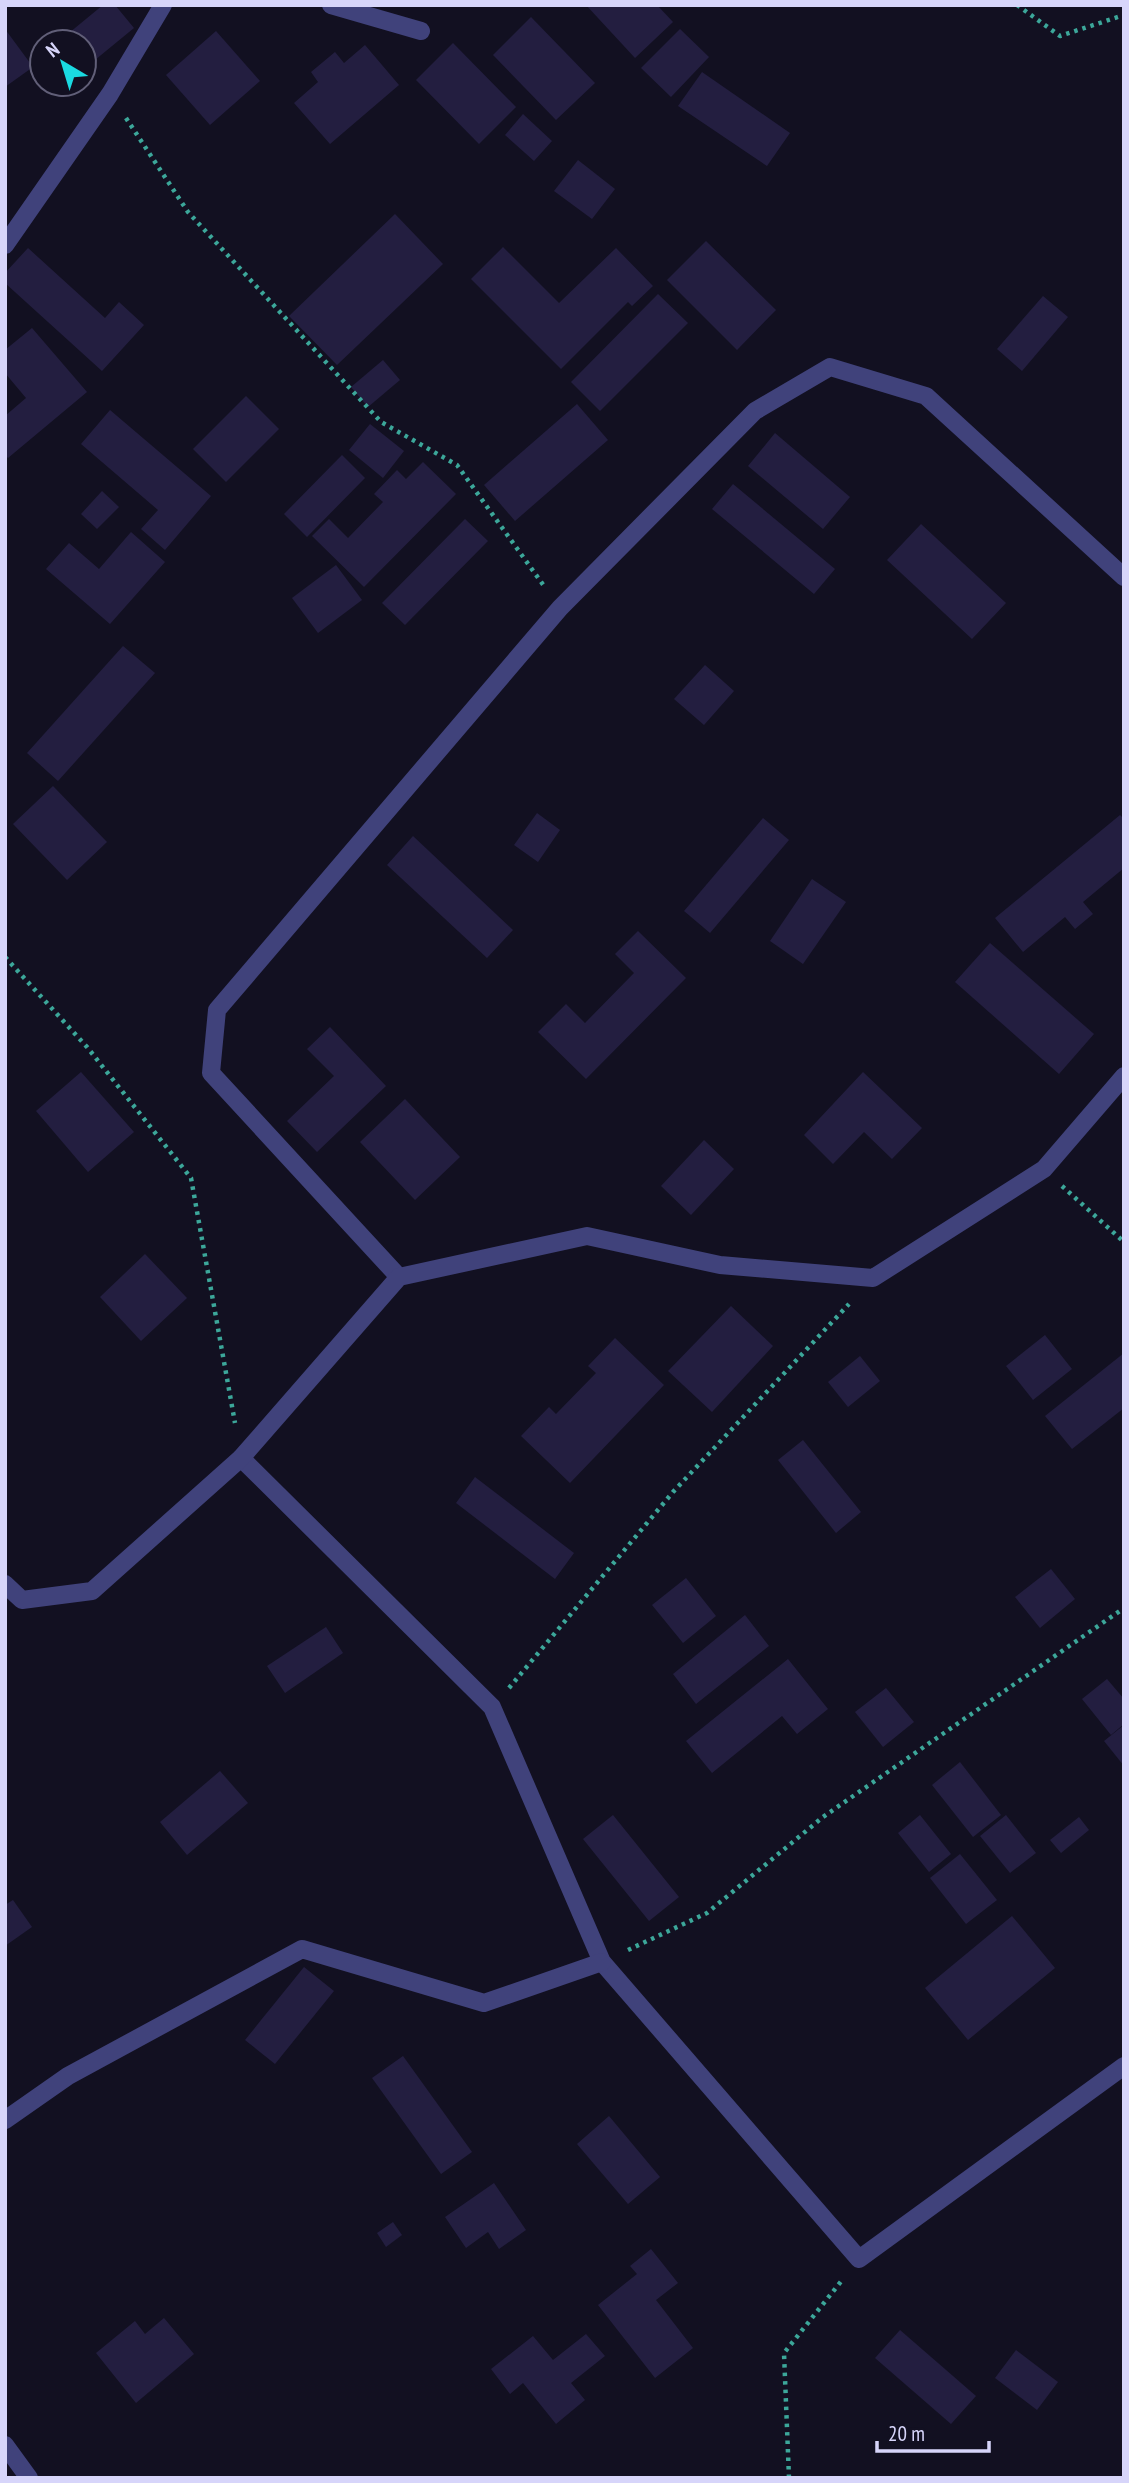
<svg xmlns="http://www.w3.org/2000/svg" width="1129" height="2483" font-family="'PT Sans Narrow',sans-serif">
<rect width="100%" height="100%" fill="#121021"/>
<g fill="#231e40">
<polygon points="103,5 115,5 134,28 84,69 84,42 58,42"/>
<polygon points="586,5 657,5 673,22 635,58"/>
<polygon points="531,17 595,83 556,120 493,55"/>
<polygon points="5,29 33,67 5,87"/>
<polygon points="680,29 709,57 671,97 641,68"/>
<polygon points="216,31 260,81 210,125 166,75"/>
<polygon points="453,43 516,107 479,144 416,80"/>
<polygon points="365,45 399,85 330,144 294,103 318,82 311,72 335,52 344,63"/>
<polygon points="702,72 790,133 767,166 678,106"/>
<polygon points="523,114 552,141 534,161 505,135"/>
<polygon points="578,160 615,189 592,219 554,191"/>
<polygon points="395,214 443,264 337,365 289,316"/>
<polygon points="706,241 776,310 737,350 667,280"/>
<polygon points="503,247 559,303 616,248 653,286 632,306 628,302 561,369 471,279"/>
<polygon points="28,248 105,318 119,302 144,325 102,371 5,283 5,273"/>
<polygon points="658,294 688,323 600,411 571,382"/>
<polygon points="1043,296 1068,317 1022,371 997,349"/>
<polygon points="32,328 87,392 8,458 5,455 5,416 26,398 5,373 5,350"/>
<polygon points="383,360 400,380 368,407 351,387"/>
<polygon points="246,396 279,429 226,482 193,449"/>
<polygon points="577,404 608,440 515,521 484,485"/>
<polygon points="110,410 211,496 165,550 141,529 158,510 81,444"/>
<polygon points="370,424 404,451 383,478 349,450"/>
<polygon points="775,433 850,497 823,529 748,466"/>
<polygon points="342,455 365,478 307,537 284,514"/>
<polygon points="423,462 456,494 364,587 312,536 329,519 348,538 383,502 374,494 397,470 406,479"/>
<polygon points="733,484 835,569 814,594 712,509"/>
<polygon points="102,491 119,507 97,529 81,514"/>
<polygon points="465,519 488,541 405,625 382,603"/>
<polygon points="921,524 1006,603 972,639 887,560"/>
<polygon points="131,532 165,562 110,624 46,569 69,543 99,569"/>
<polygon points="336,565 362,600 318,633 292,598"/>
<polygon points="123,646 155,673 58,781 27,753"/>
<polygon points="705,665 734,691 704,725 674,699"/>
<polygon points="53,786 107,842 67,880 13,824"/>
<polygon points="537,813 560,830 538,862 514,845"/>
<polygon points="1120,815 1124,819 1124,868 1083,902 1093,914 1075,929 1065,917 1023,952 995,918"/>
<polygon points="763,818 789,840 710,933 684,911"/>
<polygon points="413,836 513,930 487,958 387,865"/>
<polygon points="812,879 846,902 803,964 770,941"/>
<polygon points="638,931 686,978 586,1079 538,1032 566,1004 585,1023 634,973 615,954"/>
<polygon points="990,943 1094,1034 1059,1074 955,982"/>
<polygon points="330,1027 386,1086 317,1152 287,1121 334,1076 307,1049"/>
<polygon points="81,1072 134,1132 88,1172 36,1111"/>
<polygon points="863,1072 922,1128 892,1159 864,1132 833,1164 804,1135"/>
<polygon points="405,1099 460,1157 415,1200 360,1142"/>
<polygon points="704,1140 734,1169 691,1215 661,1186"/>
<polygon points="145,1254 187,1298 141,1341 100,1297"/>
<polygon points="731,1306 773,1346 712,1412 668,1371"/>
<polygon points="1045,1335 1072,1369 1033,1400 1006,1366"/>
<polygon points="615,1338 664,1385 570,1483 521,1436 549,1407 556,1414 596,1373 588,1366"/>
<polygon points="1124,1353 1124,1408 1072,1449 1045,1416"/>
<polygon points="860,1356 880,1381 848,1407 828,1382"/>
<polygon points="803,1440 861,1512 836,1533 778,1460"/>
<polygon points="475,1477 574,1553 555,1579 456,1503"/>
<polygon points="1051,1569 1075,1599 1040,1628 1015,1597"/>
<polygon points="686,1578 716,1616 683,1643 652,1605"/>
<polygon points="745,1615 769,1646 696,1704 673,1674"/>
<polygon points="326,1627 343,1653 285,1693 267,1666"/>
<polygon points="788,1659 828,1709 797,1734 782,1716 712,1773 686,1741"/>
<polygon points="1107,1679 1124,1699 1124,1724 1111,1735 1082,1699"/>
<polygon points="886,1688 914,1722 883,1747 855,1712"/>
<polygon points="1124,1725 1124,1766 1104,1741"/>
<polygon points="960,1762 1001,1815 973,1837 932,1785"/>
<polygon points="220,1771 248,1803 187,1855 160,1822"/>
<polygon points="613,1815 679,1897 649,1921 583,1839"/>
<polygon points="920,1815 951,1854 929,1872 898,1833"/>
<polygon points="1006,1815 1036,1853 1010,1873 980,1836"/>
<polygon points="1079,1817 1089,1830 1061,1853 1050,1840"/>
<polygon points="960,1854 997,1900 966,1924 930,1878"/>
<polygon points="13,1900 32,1927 5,1946 5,1905"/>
<polygon points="1012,1916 1055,1968 968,2040 925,1988"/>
<polygon points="304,1967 334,1991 275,2064 245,2040"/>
<polygon points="403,2056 472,2152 441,2174 372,2078"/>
<polygon points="609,2116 660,2177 628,2204 577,2144"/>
<polygon points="494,2183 526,2230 499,2249 488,2232 466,2248 445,2217"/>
<polygon points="393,2222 402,2235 386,2247 377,2233"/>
<polygon points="651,2249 678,2283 656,2300 693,2348 655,2378 598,2305 637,2274 630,2266"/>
<polygon points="164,2318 194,2354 136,2403 96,2353 135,2321 145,2334"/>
<polygon points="900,2330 976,2396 951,2424 875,2358"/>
<polygon points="586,2334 605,2356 571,2383 585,2400 556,2424 523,2383 510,2394 491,2369 533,2336 553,2360"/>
<polygon points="1016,2350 1058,2382 1037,2410 995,2378"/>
</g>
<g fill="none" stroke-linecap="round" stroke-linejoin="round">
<g stroke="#3ca79a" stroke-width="4.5" stroke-dasharray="3.5 5" stroke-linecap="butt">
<polyline points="1017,5 1060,36 1124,15"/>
<polyline points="126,118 188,212 381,422 457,465 544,586"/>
<polyline points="5,957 87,1047 191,1178 235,1423"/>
<polyline points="1062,1186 1124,1242"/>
<polyline points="509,1688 673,1492 849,1304"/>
<polyline points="628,1950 707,1913 823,1817 1124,1608"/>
<polyline points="789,2478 784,2353 843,2279"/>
</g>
<g stroke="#40427b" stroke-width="18">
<polyline points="331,5 421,31"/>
<polyline points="5,245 110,94 163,5"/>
<polyline points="399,1277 211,1073 217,1010 560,608 755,411 830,367 926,396 1124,577"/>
<polyline points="241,1458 492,1707 602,1962 859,2259 1124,2066"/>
<polyline points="5,1584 22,1600 92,1591 241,1458 399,1277 587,1236 720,1265 873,1278 1044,1169 1124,1076"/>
<polyline points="5,2120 68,2076 302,1949 484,2003 602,1962"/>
<polyline points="5,2445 29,2478"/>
</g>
</g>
<rect width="1129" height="2483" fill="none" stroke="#d7d5fa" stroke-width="14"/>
<g transform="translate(63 63) rotate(322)"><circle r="33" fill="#121021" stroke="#615f78" stroke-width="2"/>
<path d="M0-5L12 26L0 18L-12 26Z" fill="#1adae1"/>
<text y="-10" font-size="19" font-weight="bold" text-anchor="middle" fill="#d7d5fa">N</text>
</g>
<path d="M877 2441v10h112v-10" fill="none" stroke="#d7d5fa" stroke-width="3.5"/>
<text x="888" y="2441" font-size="21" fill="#d7d5fa" stroke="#121021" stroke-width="5" paint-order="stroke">20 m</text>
</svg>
